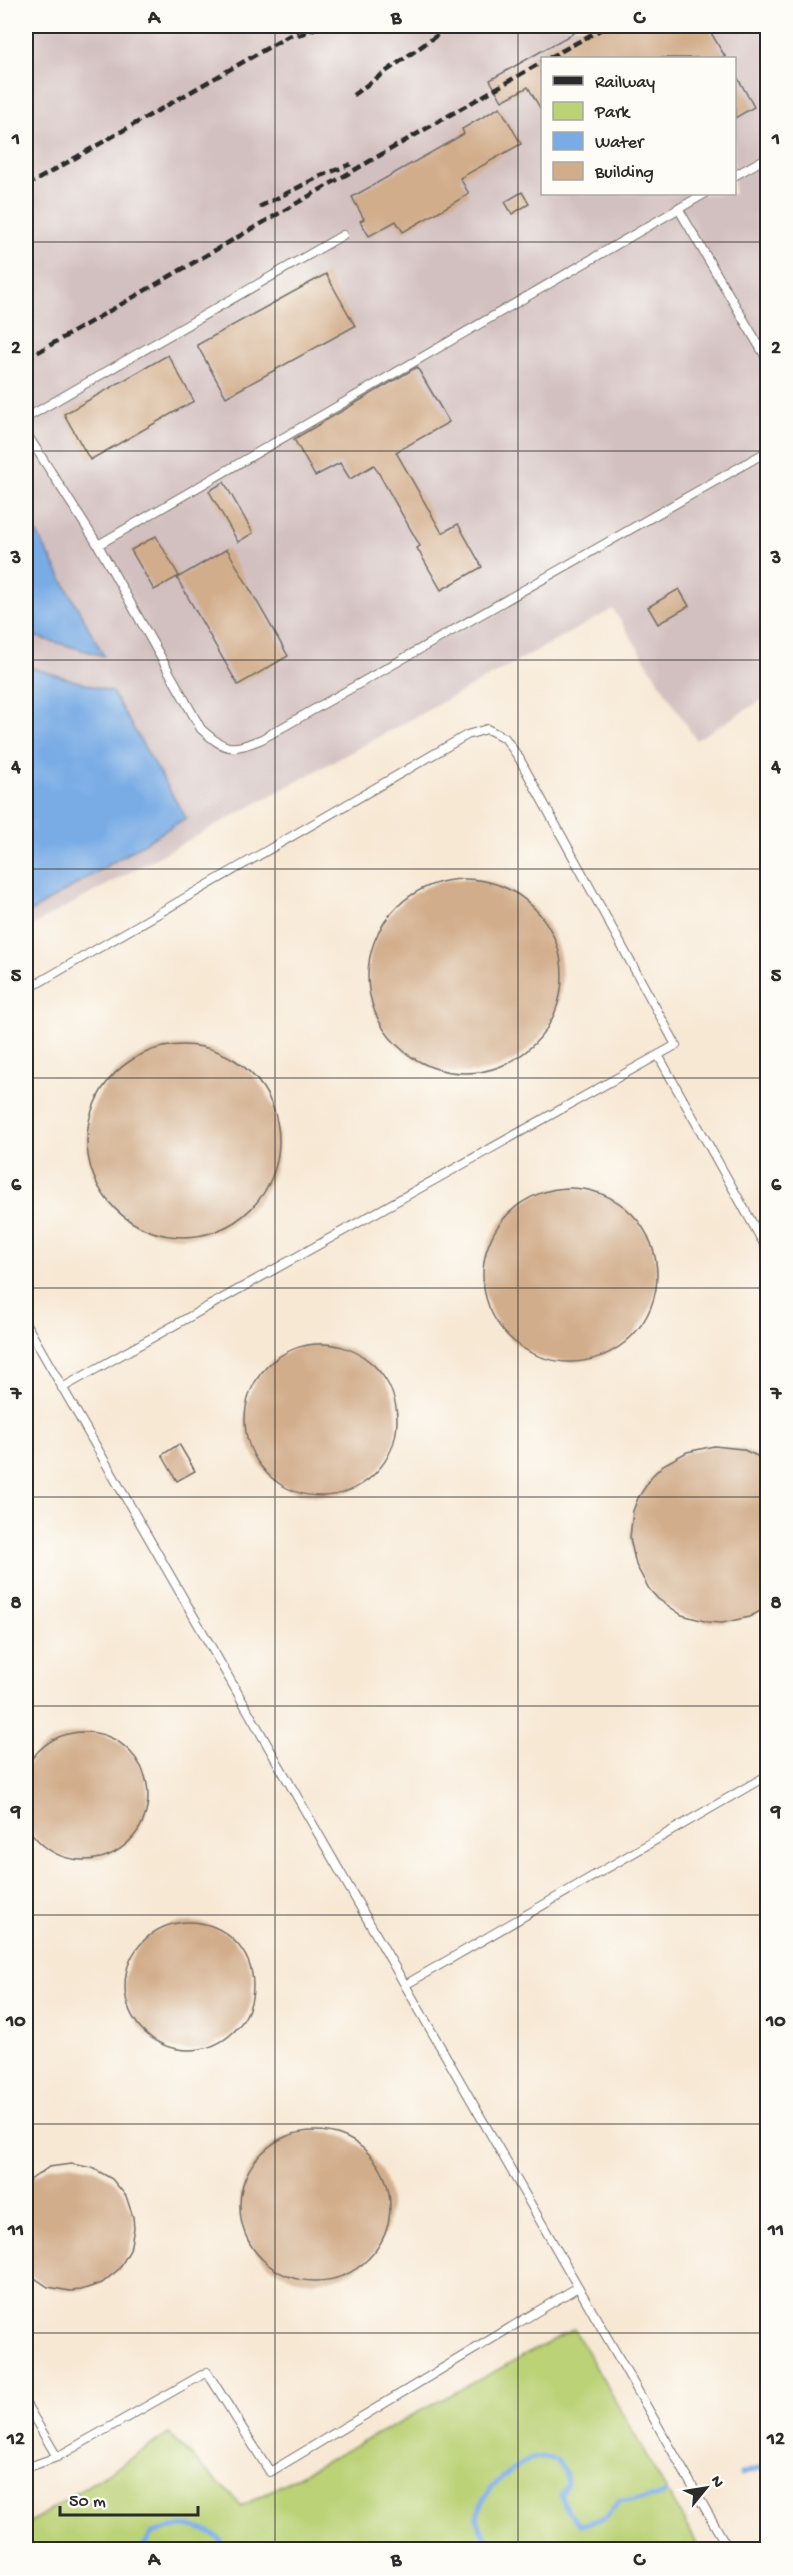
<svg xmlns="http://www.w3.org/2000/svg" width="793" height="2575" font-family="'Gochi Hand',sans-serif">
<rect width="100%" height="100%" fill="#fdfcf7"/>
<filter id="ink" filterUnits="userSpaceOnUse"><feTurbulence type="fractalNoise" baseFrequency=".0167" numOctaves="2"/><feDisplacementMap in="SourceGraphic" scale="12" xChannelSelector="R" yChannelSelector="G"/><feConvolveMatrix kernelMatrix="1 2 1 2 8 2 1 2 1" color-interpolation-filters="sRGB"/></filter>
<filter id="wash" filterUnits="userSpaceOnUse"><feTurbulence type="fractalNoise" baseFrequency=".008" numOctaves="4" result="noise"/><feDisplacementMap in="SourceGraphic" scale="24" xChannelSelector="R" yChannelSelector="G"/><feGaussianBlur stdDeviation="1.35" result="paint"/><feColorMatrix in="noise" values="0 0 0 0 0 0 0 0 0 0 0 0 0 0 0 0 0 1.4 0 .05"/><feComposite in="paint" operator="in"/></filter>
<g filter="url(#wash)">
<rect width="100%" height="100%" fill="#f7e8d4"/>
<path fill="#d2bfbf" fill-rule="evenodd" d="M26,26H767V697L696,740L613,609L26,929ZM542,58H734V194H542Z"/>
<polygon fill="#bbd277" stroke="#737e51" stroke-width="1.5" points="574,2329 700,2549 26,2549 26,2525 169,2434 242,2506"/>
<g fill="#79ace5" stroke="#526c88" stroke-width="1.5">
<polygon points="26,513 104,656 26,634"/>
<polygon points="26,666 112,692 186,818 26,915"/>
</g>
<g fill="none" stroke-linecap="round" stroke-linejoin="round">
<g stroke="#79ace5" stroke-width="5">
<polyline points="741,2474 768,2466"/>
<path d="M141,2550L152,2533C180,2525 196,2521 221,2540V2550"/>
<polyline points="287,2550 303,2546 306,2550"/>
<path d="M502,2550C497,2544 483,2536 481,2531C464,2503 517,2458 542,2457C546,2457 552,2459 556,2460L565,2472L568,2484L561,2495L567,2511L581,2525L605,2518L619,2501L656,2497L665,2493"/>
</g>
</g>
<g id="blocks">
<g fill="#d2ad8b">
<polygon points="586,26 707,26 726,58 543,58 543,113 528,87 502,101 490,80"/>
<polygon points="735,73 754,107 735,118"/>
<polygon points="500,107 521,144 460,178 469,194 403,232 396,221 369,236 360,221 364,219 352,197 464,134 462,129"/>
<polygon points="522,192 529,204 512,214 505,202"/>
<polygon points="326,274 355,326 226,397 197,345"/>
<polygon points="168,355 194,401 90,460 64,414"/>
<polygon points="417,367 449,422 396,452 442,533 458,524 482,567 441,590 417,548 420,546 374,465 350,479 340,463 315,476 294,439"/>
<polygon points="224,482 253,533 238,542 209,491"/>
<polygon points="156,536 179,576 154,590 131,550"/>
<polygon points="227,549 288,656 238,685 177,578"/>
<polygon points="679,589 689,606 658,624 648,607"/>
<circle cx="465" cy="976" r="97"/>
<circle cx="183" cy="1141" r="96"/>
<circle cx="570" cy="1275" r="87"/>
<circle cx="321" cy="1420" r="76"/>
<polygon points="179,1444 195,1471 177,1481 162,1455"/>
<polygon points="714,1446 742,1449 768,1461 768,1607 749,1617 722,1623 708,1622 682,1615 658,1599 649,1589 636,1565 630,1538 633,1511 638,1498 653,1475 663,1465 687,1452"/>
<circle cx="84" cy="1796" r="64"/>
<circle cx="189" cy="1986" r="64"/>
<circle cx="315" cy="2206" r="75"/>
<polygon points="71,2164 93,2168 112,2179 126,2196 133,2217 134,2228 130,2250 119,2269 102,2283 81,2290 70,2291 48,2287 26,2272 26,2183 49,2167"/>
</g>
</g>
</g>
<g filter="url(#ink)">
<use href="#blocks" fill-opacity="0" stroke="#726d66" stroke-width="1.5"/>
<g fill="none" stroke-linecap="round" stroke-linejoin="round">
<g stroke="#726d66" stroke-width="10">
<g id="service">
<polyline points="734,176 768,157"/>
<polyline points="678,208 768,361"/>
<polyline points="26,418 343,235"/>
<polyline points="26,433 98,545 704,194"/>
<path d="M98,545L201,729C227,752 231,751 262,739L768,451"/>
<polyline points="26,990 467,735 487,729 505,738 519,758 676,1045 62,1388"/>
<polyline points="658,1055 768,1251"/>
<polyline points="26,1324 729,2550"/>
<polyline points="405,1985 768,1775"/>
<polyline points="26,2404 57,2457 207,2372 270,2472 578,2287"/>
<polyline points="26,2468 57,2457"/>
</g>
</g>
<use href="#service" stroke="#fff" stroke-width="8"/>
<g stroke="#2b2b2b" stroke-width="4.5" stroke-dasharray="9 4.5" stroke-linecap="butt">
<polyline points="298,36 320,26"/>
<polyline points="549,58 607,26"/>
<polyline points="353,95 450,26"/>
<polyline points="26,186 306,26"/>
<polyline points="259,207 321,176 351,164"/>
<polyline points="26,359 542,62"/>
</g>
</g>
</g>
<path fill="none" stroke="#2b2b2b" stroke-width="1.5" stroke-opacity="0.55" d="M275,26V2550M518,26V2550M26,242H768M26,451H768M26,660H768M26,869H768M26,1078H768M26,1288H768M26,1497H768M26,1706H768M26,1915H768M26,2124H768M26,2333H768"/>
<rect width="793" height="2575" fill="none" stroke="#fdfcf7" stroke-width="66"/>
<rect x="541" y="57" width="195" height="138" fill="#fdfcf7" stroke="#a9a8a5" stroke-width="1.5"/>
<rect x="553" y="76" width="30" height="9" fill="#2b2b2b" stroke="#a9a8a5" stroke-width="1.5"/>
<text x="595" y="87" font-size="18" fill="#2b2b2b">Railway</text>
<rect x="553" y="102" width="30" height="18" fill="#bbd277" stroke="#a9a8a5" stroke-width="1.5"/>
<text x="595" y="117" font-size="18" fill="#2b2b2b">Park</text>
<rect x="553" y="132" width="30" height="18" fill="#79ace5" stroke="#a9a8a5" stroke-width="1.5"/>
<text x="595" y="147" font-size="18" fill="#2b2b2b">Water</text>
<rect x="553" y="162" width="30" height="18" fill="#d2ad8b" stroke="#a9a8a5" stroke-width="1.5"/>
<text x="595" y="177" font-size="18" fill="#2b2b2b">Building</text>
<g transform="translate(706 2488) rotate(60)" stroke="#fdfcf7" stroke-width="4.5" paint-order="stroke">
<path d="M0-4.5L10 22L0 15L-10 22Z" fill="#2b2b2b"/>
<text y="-9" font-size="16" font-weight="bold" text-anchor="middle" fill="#2b2b2b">N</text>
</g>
<path d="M60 2506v9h138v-9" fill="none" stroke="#2b2b2b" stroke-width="3"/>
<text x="69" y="2506" font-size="18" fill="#2b2b2b" stroke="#fdfcf7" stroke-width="4.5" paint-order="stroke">50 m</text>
<rect x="33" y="33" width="727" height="2509" fill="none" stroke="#2b2b2b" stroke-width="2"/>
<g font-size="20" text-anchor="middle" font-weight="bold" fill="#2b2b2b">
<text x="154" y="23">A</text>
<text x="396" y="23">B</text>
<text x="639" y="23">C</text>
<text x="16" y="144">1</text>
<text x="776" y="144">1</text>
<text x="16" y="353">2</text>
<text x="776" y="353">2</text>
<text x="16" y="563">3</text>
<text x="776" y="563">3</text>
<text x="16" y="772">4</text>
<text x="776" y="772">4</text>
<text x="16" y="981">5</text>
<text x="776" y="981">5</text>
<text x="16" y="1190">6</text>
<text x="776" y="1190">6</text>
<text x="16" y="1399">7</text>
<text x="776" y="1399">7</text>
<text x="16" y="1608">8</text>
<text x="776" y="1608">8</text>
<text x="16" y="1817">9</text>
<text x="776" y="1817">9</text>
<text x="16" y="2026">10</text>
<text x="776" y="2026">10</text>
<text x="16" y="2235">11</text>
<text x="776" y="2235">11</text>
<text x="16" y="2444">12</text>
<text x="776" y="2444">12</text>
<text x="154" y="2565">A</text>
<text x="396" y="2565">B</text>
<text x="639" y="2565">C</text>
</g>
</svg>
